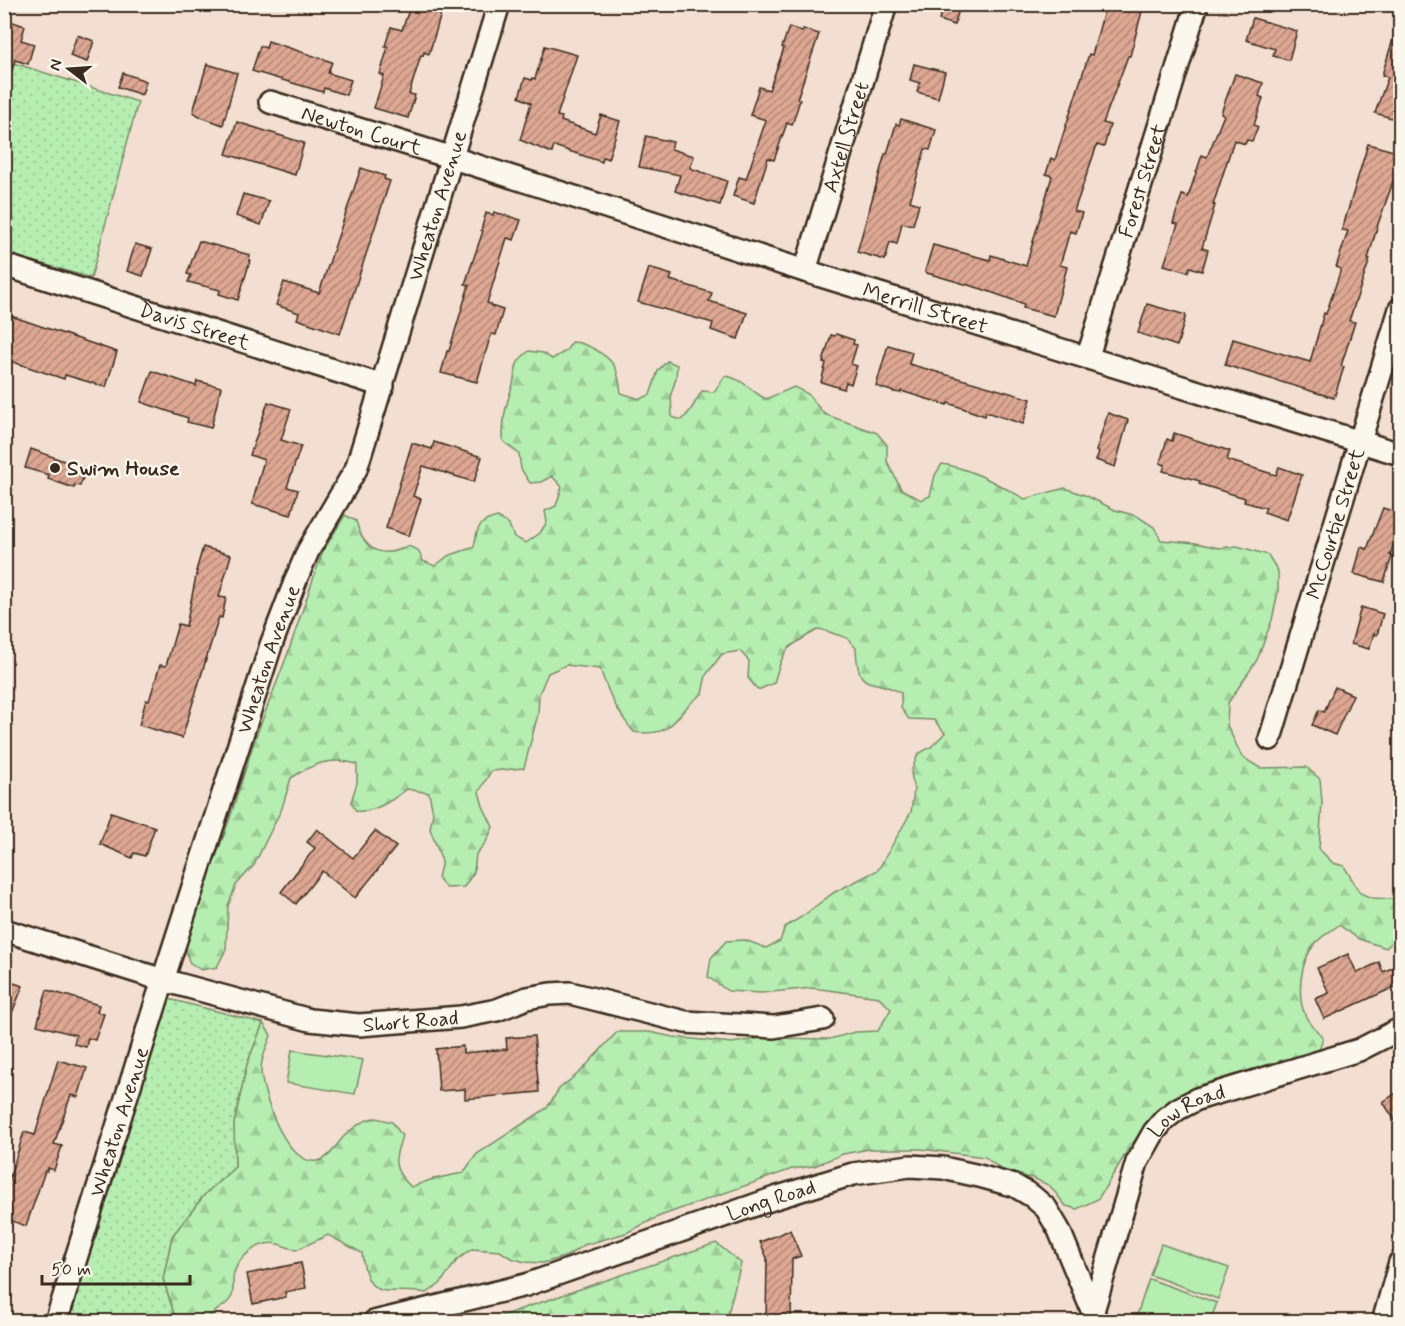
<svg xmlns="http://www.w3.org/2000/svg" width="1405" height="1326" font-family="Mynerve,sans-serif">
<defs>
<pattern id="forest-firs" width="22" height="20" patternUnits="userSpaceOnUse" patternTransform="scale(1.5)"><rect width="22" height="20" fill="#b6eeb1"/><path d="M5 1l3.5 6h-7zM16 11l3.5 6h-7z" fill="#9dcc98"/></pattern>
<pattern id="park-dots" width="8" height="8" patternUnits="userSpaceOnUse" patternTransform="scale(1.5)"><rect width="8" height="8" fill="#b6eeb1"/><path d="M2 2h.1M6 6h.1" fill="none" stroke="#9dcc98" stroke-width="1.8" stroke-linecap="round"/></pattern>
<pattern id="building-hatch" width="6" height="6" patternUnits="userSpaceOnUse" patternTransform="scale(1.5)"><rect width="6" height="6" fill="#dda793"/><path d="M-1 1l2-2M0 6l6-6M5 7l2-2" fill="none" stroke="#b48877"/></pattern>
</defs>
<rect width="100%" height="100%" fill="#f2dfd1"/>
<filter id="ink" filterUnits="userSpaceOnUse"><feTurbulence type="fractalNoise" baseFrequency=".0167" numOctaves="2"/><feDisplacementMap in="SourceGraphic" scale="12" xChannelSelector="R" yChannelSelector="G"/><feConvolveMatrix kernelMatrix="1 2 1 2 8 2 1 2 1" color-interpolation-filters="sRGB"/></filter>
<g filter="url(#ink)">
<g fill="#b6eeb1" stroke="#788c68" stroke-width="1.5">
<polygon points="292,1050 363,1060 355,1094 286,1083"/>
<polygon points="1161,1244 1229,1268 1218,1299 1150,1275"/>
<polygon points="1149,1279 1217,1303 1210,1321 1157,1321 1137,1315"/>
</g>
<g fill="url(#forest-firs)" stroke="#788c68" stroke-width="1.5">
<path d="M572,342C586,342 610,356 616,369C619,377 620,386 621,393L640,399L650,395L658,371L667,361L677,365L676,378L671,394L672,417L682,420L690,411L702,391L714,392L725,376C743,378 750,391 766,399L794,387L808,394L824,414L877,433L887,445V461L901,489L921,500L930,496L935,475L942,464C973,469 997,484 1025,499L1065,488L1087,496L1115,510L1137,516L1154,527L1161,540L1196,543L1219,548L1237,546L1268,555L1278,571V592L1272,620L1257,660L1228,703L1227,725L1242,757L1260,768L1306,767L1320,779L1322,802L1319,849L1333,863L1344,866L1360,893L1372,898L1392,899L1400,905C1400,927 1403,933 1386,948L1359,939L1339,925C1331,931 1320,937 1314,945C1300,962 1296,997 1306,1017C1309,1024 1318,1031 1323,1038L1319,1050L1307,1058L1165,1108L1154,1114L1128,1150L1098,1199L1077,1209L1066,1206L1050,1186L1033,1178L1014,1176L999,1168L985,1157L921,1149H869L843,1154L814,1166L792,1169L660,1216L626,1233L584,1245L567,1256L543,1263L525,1262L511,1258L500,1251L472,1249L457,1260L440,1284L427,1293C389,1286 367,1306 362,1253L328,1235L296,1250C290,1248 284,1246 278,1244C260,1240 239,1256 234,1273C232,1280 234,1289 232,1296C226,1309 212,1309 206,1321H180L174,1314L163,1279L172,1236L205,1194L235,1167L234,1123L247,1064L263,1023L271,1035C268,1045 260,1060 261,1070C262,1095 288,1172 321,1160C330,1157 334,1148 340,1141C347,1132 362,1120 374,1118C379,1118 387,1121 392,1122L402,1136C394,1161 391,1168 411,1187L433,1179L463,1173L477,1154L547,1108L559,1089L581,1071L617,1032H649L673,1037L732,1043L762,1038L830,1039L855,1032L878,1031L891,1009L879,997L813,988L761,993L728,991L708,977L711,958L726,941L745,940L766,948L780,941L785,927L803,916L833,893L878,870L911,812L914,791L911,772L918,754L931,747L945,733L934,720L909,719L901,708V693C871,675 858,696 856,648L847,638L820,629C813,632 791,645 787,650C780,659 777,673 774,683L758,690L748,678L749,661L740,651L722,654L706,675L702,694C672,714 678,738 634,732C616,711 609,694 600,669L566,665L548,673L539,694L538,714L524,768L491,771L479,792L483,806L493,827L486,842L476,854L474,872L464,887L446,888L438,878L442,861L430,829L433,813L429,793L407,789C392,800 375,813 356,811L351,802L357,783V764C330,756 313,764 291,778L282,808L254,865L236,885L228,906L226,949L217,967L201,970L189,962L186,949L189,931L230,818L255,739L288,653L322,553L345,515L356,521C364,550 380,560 408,546L418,550L423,561L435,566L448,556L474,547C477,528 478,521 498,517L509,525L514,537L526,543L540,533L547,522L545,511L556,506L562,487L552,476L541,482L530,483L521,469L519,454L503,441C503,416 505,408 513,384C518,367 512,364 529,351L543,353L552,359L566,351Z"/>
<polygon points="716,1243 741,1263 726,1321 486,1321"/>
</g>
<g fill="url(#park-dots)" stroke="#788c68" stroke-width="1.5">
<polygon points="4,60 138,102 91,278 5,253"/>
<polygon points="169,999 263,1023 247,1064 234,1123 235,1167 205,1194 172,1236 163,1279 174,1314 180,1321 72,1321 71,1315"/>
</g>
<g fill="url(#building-hatch)" stroke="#3b2a1e" stroke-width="1.5">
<polygon points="411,4 444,4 429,54 424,52 423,56 421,55 409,94 415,95 408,118 374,108 384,76 380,74 388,47 385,46 391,27 402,30"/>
<polygon points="944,4 961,4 954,25 939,20"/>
<polygon points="1106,4 1144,4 1130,56 1128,56 1103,123 1110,125 1104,147 1097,145 1074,211 1082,213 1076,233 1070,231 1060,265 1067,267 1054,316 1023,308 1024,304 982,289 927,273 925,271 933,245 990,260 991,255 1026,266 1052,176 1046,174 1051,158 1055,160 1089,54 1092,55"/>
<polygon points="1253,18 1297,31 1289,60 1273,56 1275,49 1246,40"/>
<polygon points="4,19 25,26 21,40 34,44 28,64 15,60 9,81 4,80"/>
<polygon points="1397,26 1401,27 1401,121 1375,113 1388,77 1382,75"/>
<polygon points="789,27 802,32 803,29 819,34 797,99 800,100 792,125 787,123 774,160 768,158 754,203 733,196 739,177 746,179 766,120 750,115 759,87 769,90 784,48 782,47"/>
<polygon points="77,35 94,41 87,62 70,56"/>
<polygon points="268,41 332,62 328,73 351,80 346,95 324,88 323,92 252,71 260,46 266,48"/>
<polygon points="545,46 577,55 557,116 562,117 561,121 595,133 601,115 620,121 608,159 603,157 602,162 554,146 552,153 520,140 531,103 519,97 525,78 532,80 533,78 535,79"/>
<polygon points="207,64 237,73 223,125 201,117 193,112"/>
<polygon points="914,64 945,72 938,98 917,92 920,83 910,80"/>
<polygon points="123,73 146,81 142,95 118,87"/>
<polygon points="1235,74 1263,83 1259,96 1263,98 1254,125 1258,127 1252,141 1247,140 1245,144 1234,140 1213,205 1215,205 1202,248 1208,250 1202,271 1190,267 1188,272 1164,265 1178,224 1173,223 1182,195 1188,197 1202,155 1207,157 1224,115 1221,113"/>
<polygon points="901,119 936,130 930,150 925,149 910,201 919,204 913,225 902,223 897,244 890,242 885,260 857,252 885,154 887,154 896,124 899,125"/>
<polygon points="237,122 304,143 295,175 226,154"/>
<polygon points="646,136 673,142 671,149 694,156 690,168 727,181 720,205 675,191 680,175 639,167"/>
<polygon points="1368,144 1401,153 1401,169 1398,168 1378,224 1368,259 1370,259 1349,321 1355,322 1341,366 1344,367 1334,398 1225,365 1233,339 1310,362 1324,313 1326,314 1341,269 1336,267 1348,231 1342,230"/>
<polygon points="361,168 385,176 384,179 390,181 340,334 297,319 299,313 276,305 284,282 319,293"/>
<polygon points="243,194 269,201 261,225 236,216"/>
<polygon points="494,212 521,220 514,240 507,238 487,303 491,304 491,306 503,310 496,335 491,334 477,382 441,373 447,351 449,351 469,285 465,284 483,231 481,230 486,213 493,215"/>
<polygon points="199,241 250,255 249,261 250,261 238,300 219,294 220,290 188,282 191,275 187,274"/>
<polygon points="135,244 152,249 143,276 127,271"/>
<polygon points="649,268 672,275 670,280 712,293 709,301 747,313 738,339 711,330 713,323 638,302"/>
<polygon points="1147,304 1186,315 1177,346 1138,333"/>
<polygon points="11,316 117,352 106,387 65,375 64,379 4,359 4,339"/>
<polygon points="836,334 854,340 853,344 857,345 851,364 857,366 851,384 846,382 844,389 821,382 826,363 823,362 831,335 835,336"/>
<polygon points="888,345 912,352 909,364 1031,399 1023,424 986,412 985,416 948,403 947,405 901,391 901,393 894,392 876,386"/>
<polygon points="152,371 196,386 197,381 221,387 211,428 187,422 188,418 141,402"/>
<polygon points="268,402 291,409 281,440 301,446 287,487 298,490 291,515 252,504 264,460 250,455"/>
<polygon points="1108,413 1128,420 1115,467 1096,460 1099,452 1096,451"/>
<polygon points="1174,433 1230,451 1227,460 1276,475 1279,467 1302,475 1287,520 1264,512 1266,508 1244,502 1245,498 1199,484 1200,481 1163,471 1165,465 1160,463 1167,439 1172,441"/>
<polygon points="434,442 482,457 474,482 423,466 413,496 421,499 409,536 386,528 412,443 432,449"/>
<polygon points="31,449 86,469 80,486 75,485 74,488 48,479 49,475 25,468"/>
<polygon points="1383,508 1401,514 1401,522 1390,555 1392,556 1384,582 1354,574 1361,547 1367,549"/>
<polygon points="203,547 231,555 219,597 226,598 222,618 219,617 182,738 139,725 146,700 149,701 160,665 166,666 178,624 186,626 197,571 196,571"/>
<polygon points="1361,607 1383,614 1377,635 1374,634 1369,649 1351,644"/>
<polygon points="1335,687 1353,695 1335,735 1312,725 1319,710 1324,712"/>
<polygon points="111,812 155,827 145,856 134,853 132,858 100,844"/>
<polygon points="317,829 353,858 375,831 396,847 355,898 322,871 296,904 281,892 315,848 307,842"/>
<polygon points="1348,954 1357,973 1379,962 1383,972 1394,967 1401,984 1324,1019 1315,999 1329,993 1317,968"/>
<polygon points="4,980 23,986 5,1030 4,1030"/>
<polygon points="47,990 99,1005 97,1012 104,1014 95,1040 88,1038 86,1047 74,1044 76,1035 37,1025"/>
<polygon points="534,1036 539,1092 465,1099 465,1089 439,1091 436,1049 463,1046 463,1053 507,1049 506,1038"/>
<polygon points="58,1060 87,1068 78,1097 71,1095 54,1144 62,1146 54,1170 48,1168 47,1171 45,1171 26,1226 4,1218 4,1178 9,1180 24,1132 35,1135"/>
<polygon points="1401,1090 1401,1130 1383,1102"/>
<polygon points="790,1230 801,1256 792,1259 791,1322 766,1322 767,1258 760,1242"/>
<polygon points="301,1263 306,1288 285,1292 286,1297 253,1304 247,1274"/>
</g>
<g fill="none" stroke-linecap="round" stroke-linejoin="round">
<g stroke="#3b2a1e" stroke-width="26">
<g id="minor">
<path id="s1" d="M270,102L453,158L805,271L1400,454"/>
<path id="s2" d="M4,265L383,386"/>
<path id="s3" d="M805,271L886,4"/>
<path id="s4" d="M1088,356L1197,4"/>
<path id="s5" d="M1270,739L1400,309"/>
<path id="s6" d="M4,930L163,980L310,1020L359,1025L461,1017L497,1010L527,998L550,994L570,993L685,1022L774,1027L823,1019"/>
<path id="s7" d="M1093,1311L1137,1162L1154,1132L1165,1119L1178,1109L1197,1099L1359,1050L1400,1029"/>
<path id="s8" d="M56,1322L163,980L271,645L297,577L308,551L356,469L499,4"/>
<path id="s9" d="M374,1322L526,1285L775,1198L853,1174L910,1166L943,1168L979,1176L1015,1186L1032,1196L1046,1208L1059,1230L1097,1322"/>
<polyline points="1383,1322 1400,1262"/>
</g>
</g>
<use href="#minor" stroke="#fbf7ec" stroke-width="21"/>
</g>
</g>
<circle fill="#3b2a1e" stroke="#fbf7ec" stroke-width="2" cx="55" cy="468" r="6"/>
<g text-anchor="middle" stroke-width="4.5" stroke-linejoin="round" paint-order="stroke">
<g font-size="21" fill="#3b2a1e" stroke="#fbf7ec">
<text dy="7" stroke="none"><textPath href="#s1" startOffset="96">Newton Court</textPath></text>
<text dy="7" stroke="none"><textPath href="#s3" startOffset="140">Axtell Street</textPath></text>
<text dy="7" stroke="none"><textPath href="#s4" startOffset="184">Forest Street</textPath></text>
<text dy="7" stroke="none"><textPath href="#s8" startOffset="1182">Wheaton Avenue</textPath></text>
<text dy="7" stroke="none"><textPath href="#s1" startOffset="687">Merrill Street</textPath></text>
<text dy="7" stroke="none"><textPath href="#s2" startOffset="200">Davis Street</textPath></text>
<text dy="7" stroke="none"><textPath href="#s5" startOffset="225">McCourtie Street</textPath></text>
<text dy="7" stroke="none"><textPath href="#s8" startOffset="696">Wheaton Avenue</textPath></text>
<text dy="7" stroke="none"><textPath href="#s6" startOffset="420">Short Road</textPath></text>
<text dy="7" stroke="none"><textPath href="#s7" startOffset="230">Low Road</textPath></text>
<text dy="7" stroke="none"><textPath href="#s8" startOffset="210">Wheaton Avenue</textPath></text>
<text dy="7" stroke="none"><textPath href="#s9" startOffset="416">Long Road</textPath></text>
</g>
<g font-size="21" font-weight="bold" fill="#3b2a1e" stroke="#fbf7ec" text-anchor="start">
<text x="67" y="475">Swim House</text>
</g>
</g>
<rect width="1405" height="1326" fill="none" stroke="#fbf7ec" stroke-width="24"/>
<rect x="12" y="12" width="1381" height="1302" fill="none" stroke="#3b2a1e" stroke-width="2" filter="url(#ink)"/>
<g transform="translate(69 69) rotate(287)" stroke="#fbf7ec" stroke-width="4.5" paint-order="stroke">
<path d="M0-4.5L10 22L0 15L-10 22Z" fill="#3b2a1e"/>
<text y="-9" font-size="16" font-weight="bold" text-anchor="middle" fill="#3b2a1e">N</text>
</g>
<path d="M42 1275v9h148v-9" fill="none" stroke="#3b2a1e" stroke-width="3"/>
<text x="51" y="1275" font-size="18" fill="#3b2a1e" stroke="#fbf7ec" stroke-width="4.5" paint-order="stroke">50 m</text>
</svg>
